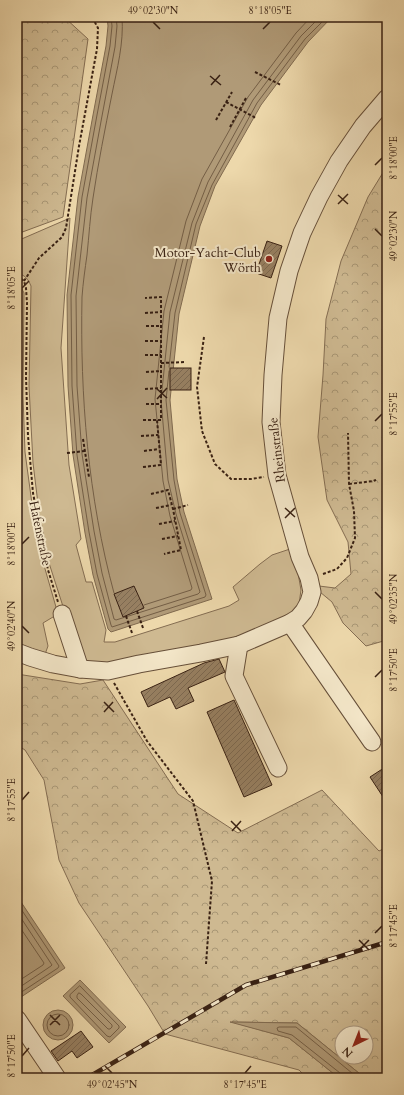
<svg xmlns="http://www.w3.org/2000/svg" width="404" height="1095" font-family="Cardo,serif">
<defs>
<pattern id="forest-crowns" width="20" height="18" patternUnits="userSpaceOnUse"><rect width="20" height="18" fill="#ceb991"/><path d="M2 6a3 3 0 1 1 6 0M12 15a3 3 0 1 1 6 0" fill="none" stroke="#a89675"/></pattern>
<pattern id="building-hatch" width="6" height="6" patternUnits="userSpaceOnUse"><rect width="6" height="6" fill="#978062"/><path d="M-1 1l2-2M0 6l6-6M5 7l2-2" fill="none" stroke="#7c6850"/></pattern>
</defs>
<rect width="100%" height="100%" fill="#edd8ab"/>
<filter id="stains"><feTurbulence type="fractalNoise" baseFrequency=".005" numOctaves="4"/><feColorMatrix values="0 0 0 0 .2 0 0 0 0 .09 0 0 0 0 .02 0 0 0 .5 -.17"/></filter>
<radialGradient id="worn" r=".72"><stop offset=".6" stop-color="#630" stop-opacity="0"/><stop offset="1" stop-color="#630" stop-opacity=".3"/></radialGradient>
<g fill="#ceb991" stroke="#846d52">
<path d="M70,218L61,348L69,465L81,539L76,545L86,582H92L106,630L104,642H115L229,606L239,600L233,587L260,564L272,555L290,549L298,573L301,590L299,604L293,612L275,622L226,641L104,666L84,661L78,653L49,563L39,512L33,463L29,386L31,286C28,279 25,275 17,273V241Z"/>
<polygon points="17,282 19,283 24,293 23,396 25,452 37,541 58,614 43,623 48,646 44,657 17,649 17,611 18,609 17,605"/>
</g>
<g fill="url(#forest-crowns)" stroke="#846d52" fill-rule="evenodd">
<polygon points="17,17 64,17 88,39 63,217 17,234"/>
<polygon points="387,166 387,640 366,646 343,623 332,602 320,592 319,586 335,588 351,574 348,542 327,500 318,437 323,375 326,319 341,261 368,197"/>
<path d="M17,674L80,684L103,680L178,794L238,833L322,790L379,851L387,847V1078H365L297,1023L232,1022L289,1038L339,1078H307L299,1070L165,1034L148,1006L79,903L59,860L44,780L25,750L17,745ZM342,1033H366V1057H342Z"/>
</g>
<g fill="#b09a77" stroke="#806a4f">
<polygon points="107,17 332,17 308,42 261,105 215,186 200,226 179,314 170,400 177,479 184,512 212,599 111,632 108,629 93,575 85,533 73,455 68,386 67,295 78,197 93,115 106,46 108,26"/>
<polygon points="17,896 65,968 18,999 17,998"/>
<polygon points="80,980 126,1027 109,1043 63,996"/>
<circle cx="58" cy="1025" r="15"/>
<polygon points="230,1022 297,1023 365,1078 339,1078 289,1038"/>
</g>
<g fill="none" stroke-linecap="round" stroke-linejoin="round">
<g stroke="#745e45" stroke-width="1">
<polyline points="111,17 112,26 110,46 97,115 82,197 71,295 72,386 77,455 89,532 97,574 111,625 112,627 205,597 206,595 180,513 174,480 166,400 169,371"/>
<polyline points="116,17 117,26 115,47 102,116 87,198 76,296 77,386 82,454 94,531 102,573 114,619 116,620 198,594 200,592 176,514 168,480 161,400 170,312 192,223 208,182 253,100 301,36 320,17"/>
<polyline points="169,367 175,313 196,224 212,185 257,103 305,39 327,17"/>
<path d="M114,593C88,497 80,396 82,297C83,283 85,269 87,255C89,236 90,217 93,198C98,164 105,129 112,94C117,69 124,43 122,17"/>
<polyline points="144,605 191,590 192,588 170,516 163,481 155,399 164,311 186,221 202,179 248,97 296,33 311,17"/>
<polyline points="17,903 59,966 58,968 17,995"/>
<polyline points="17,912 52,965 51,966 17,989"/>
<polyline points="17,923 44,963 43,965 17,982"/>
<polygon points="80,986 119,1026 119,1028 110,1037 107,1036 70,997 70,995"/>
<polygon points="79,993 81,994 112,1025 112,1027 110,1029 108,1029 77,998 77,996"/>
<circle cx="58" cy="1025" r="11"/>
<polyline points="341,1078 340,1073 292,1035 278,1031 277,1028 279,1027 296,1027 358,1078"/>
</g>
</g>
<g fill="url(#building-hatch)" stroke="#392113">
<polygon points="267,241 282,246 271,278 256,273"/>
<rect x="170" y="368" width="21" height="22"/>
<polygon points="134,586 144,608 123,617 114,594"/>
<polygon points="219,659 225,672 188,688 194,701 176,709 170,697 148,707 141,692 204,663"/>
<polygon points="234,700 272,785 244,797 207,712"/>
<polygon points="387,766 387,803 370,777"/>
<polygon points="81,1031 93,1047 77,1058 72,1051 58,1061 51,1051"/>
</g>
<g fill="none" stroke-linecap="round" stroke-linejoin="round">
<g stroke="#664f39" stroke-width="19">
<g id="minor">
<polyline points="62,614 80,669"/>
<polyline points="290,623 372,742"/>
<polyline points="239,645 234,676 278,768"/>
<polyline points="17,652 30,657 53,664 80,669 108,671 139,664 201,653 239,645 290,623 298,618 304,611 309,602 312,592 309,578 300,557 277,475 271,422 273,375 278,318 289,271 302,233 319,197 339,161 363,126 387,98"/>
<polyline points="17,1019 57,1078"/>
</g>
</g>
<g stroke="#392113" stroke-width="2" stroke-dasharray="3 2" stroke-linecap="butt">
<polyline points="255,72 281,85"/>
<polyline points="226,102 256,118"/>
<polyline points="216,120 232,92"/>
<polyline points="230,127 246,98"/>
<polyline points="17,276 24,281 26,288 27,303 26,377 28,436 33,493 48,570 58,602"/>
<polyline points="24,281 39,258 62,237 66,228 79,146 97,49 98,28 92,17"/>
<polyline points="145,313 161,312"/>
<polyline points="146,326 161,326"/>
<polyline points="204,337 197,387 202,431 215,464 231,479 251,479 264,477"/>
<polyline points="145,341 161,341"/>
<polyline points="145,355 161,355"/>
<polyline points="161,363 186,362"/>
<polyline points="146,372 161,371"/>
<polyline points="145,389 161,388"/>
<polyline points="146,404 161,404"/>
<polyline points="143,420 161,420 161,297 145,298"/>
<polyline points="141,436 158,435"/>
<polyline points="83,439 89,477"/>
<polyline points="144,451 159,449"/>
<polyline points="67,453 85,451"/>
<polyline points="143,467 161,465 157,420"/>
<polyline points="349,484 373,481 376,480"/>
<polyline points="151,494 168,490 173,509 181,550 164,554"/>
<polyline points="156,508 171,505"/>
<polyline points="173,509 188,505"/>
<polyline points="159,524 175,521"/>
<polyline points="162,539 178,536"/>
<polyline points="323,574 337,569 347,558 355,538 354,511 349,484 348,433"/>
<polyline points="137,611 143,628"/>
<polyline points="126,616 132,633"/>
<polyline points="114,683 147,741 193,801 212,881 206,964"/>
</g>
<use href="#minor" stroke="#f3e6c8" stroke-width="17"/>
<g stroke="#392113" stroke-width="4.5">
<polyline id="rail" points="87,1078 246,985 387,942"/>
</g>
<use href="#rail" stroke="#f3e6c8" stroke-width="3" stroke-dasharray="9" stroke-linecap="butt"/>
</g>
<path fill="none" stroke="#392113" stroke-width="1.5" d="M153,22L160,29M263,29L270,22M210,76L221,85M211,85L220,75M375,165L382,158M338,195L348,204M338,204L348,194M375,229L382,236M22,288L29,281M157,389L167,398M157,399L167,388M375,421L382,414M285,508L295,517M285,518L295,508M22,544L29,537M375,592L382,599M22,626L29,633M375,677L382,670M104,702L114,712M104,712L113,702M22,800L29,792M231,821L241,831M232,831L241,821M375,933L382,926M359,940L369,950M359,950L369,940M50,1015L60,1025M50,1025L60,1015M22,1056L29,1048M105,1066L112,1073M245,1073L251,1066"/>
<circle fill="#8f2418" stroke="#f3e6c8" stroke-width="1.5" cx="269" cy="259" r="4"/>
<g text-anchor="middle" stroke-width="4" stroke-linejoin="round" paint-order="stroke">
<g font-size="13" fill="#392113" stroke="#f3e6c8" text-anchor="end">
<text x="261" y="257">Motor-Yacht-Club<tspan x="261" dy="15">Wörth</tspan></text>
</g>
<g font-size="13" fill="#392113" stroke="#f3e6c8">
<text transform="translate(276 450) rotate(-97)" y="5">Rheinstraße</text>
<text transform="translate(41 533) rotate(78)" y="5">Hafenstraße</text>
</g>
</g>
<rect width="404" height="1095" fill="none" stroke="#edd8ab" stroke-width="44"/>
<g transform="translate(354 1045) rotate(223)"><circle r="19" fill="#f3e6c8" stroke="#a99780"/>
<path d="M0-3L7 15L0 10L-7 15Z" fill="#8f2418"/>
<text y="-6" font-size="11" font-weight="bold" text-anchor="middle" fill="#392113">N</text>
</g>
<rect x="22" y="22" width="360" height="1051" fill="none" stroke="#392113" stroke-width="1.5"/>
<g font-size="10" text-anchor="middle" fill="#392113">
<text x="153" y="14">49°02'30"N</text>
<text x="270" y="14">8°18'05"E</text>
<text transform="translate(393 158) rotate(-90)" y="4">8°18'00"E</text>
<text transform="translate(393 236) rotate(-90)" y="4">49°02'30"N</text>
<text transform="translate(11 288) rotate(-90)" y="4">8°18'05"E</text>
<text transform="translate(393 414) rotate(-90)" y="4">8°17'55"E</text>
<text transform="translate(11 544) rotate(-90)" y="4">8°18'00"E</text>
<text transform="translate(393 599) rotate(-90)" y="4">49°02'35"N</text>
<text transform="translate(11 626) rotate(-90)" y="4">49°02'40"N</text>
<text transform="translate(393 670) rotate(-90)" y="4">8°17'50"E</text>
<text transform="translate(11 800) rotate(-90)" y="4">8°17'55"E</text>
<text transform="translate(393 926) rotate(-90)" y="4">8°17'45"E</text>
<text transform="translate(11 1056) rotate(-90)" y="4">8°17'50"E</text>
<text x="112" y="1088">49°02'45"N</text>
<text x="245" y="1088">8°17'45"E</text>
</g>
<rect width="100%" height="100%" filter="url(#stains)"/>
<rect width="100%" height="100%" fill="url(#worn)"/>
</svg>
